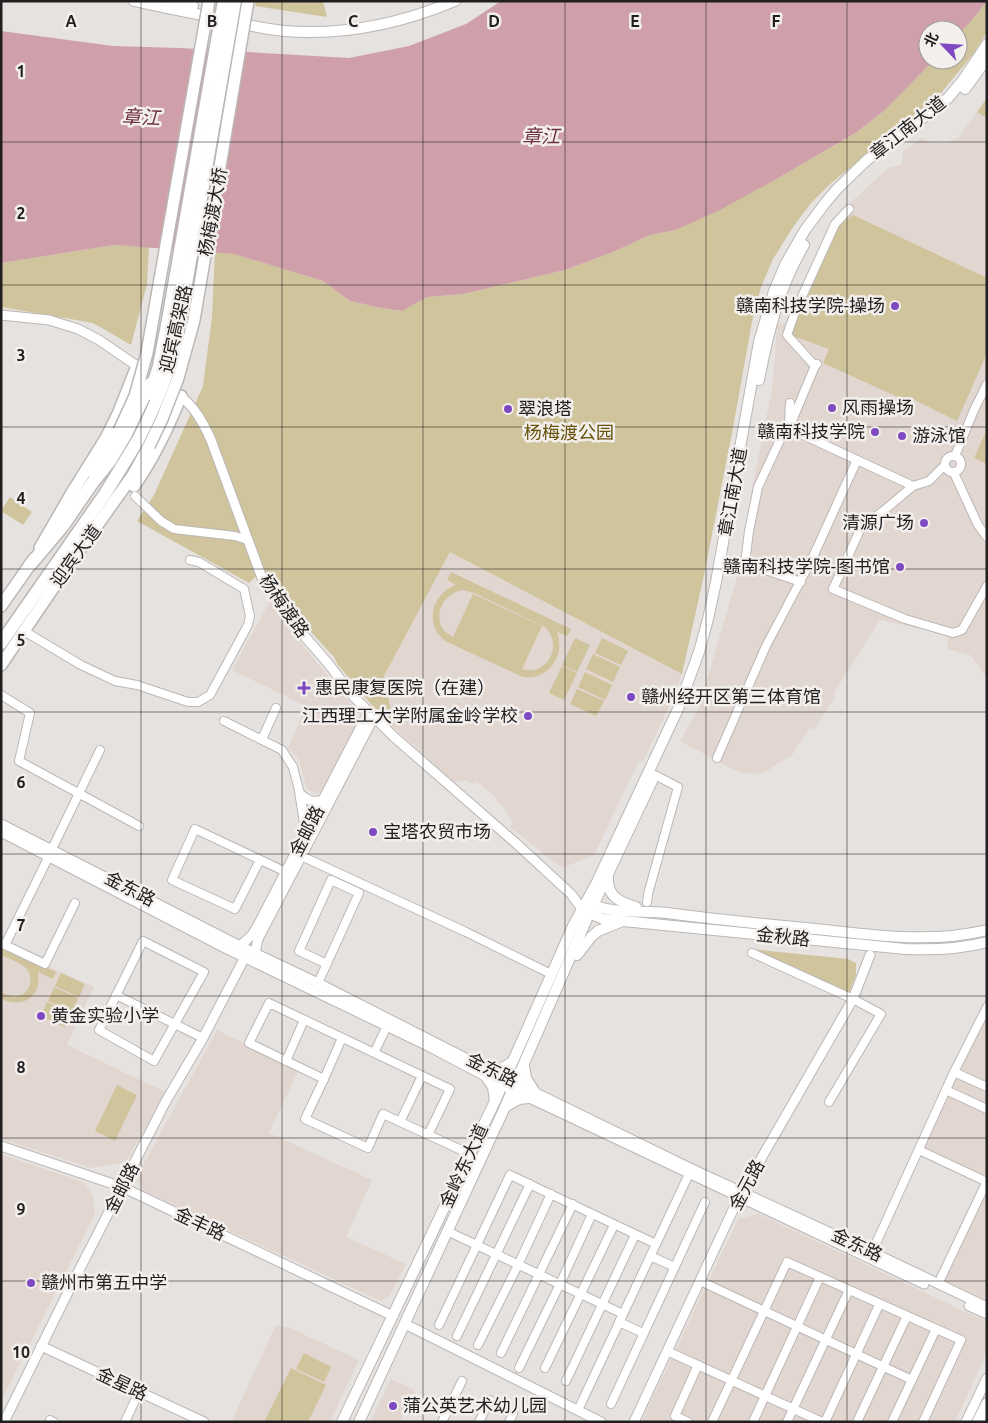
<svg xmlns="http://www.w3.org/2000/svg" width="988" height="1423" font-family="Ubuntu,'Noto Sans SC',sans-serif">
<rect width="100%" height="100%" fill="#e6e2e0"/>
<g fill="#e2d6d0">
<polygon points="987,98 987,678 970,655 947,649 948,637 936,632 880,620 833,694 836,696 814,730 810,728 792,755 762,774 740,773 680,741 699,707 736,581 754,479 773,384 777,323 787,324 842,211 849,204 888,168 902,165 903,151 921,138 933,143 947,143 959,137"/>
<polygon points="450,552 682,674 670,704 643,762 639,761 594,855 562,868 510,827 513,822 504,808 496,801 497,799 477,781 474,784 465,780 453,782 394,727 384,676"/>
<polygon points="270,601 285,624 356,710 357,728 323,790 317,793 310,791 306,787 299,759 288,748 306,706 232,670"/>
<polygon points="1,945 94,987 67,1045 165,1092 126,1162 92,1168 1,1139"/>
<polygon points="987,996 987,1186 915,1151"/>
<polygon points="217,1030 299,1069 269,1133 372,1180 346,1237 406,1264 389,1297 381,1301 142,1190 137,1176"/>
<polygon points="1,1154 85,1183 93,1196 95,1214 4,1395 1,1394"/>
<polygon points="987,1189 987,1301 944,1280"/>
<polygon points="759,1214 987,1322 987,1352 955,1422 644,1422 643,1418 738,1219"/>
<polygon points="276,1325 290,1328 359,1360 330,1422 231,1422"/>
<polygon points="391,1379 415,1390 400,1422 370,1422"/>
</g>
<g fill="#d0c49d" fill-rule="evenodd">
<polygon points="256,1 323,1 327,17 255,6"/>
<polygon points="987,1 987,32 974,53 941,93 829,185 811,203 793,227 773,259 761,287 752,322 732,433 704,575 682,674 450,552 384,676 394,727 371,704 338,665 334,657 312,633 264,569 249,583 137,521 154,495 203,386 212,317 215,252 234,254 323,281 350,301 381,308 401,311 427,297 464,294 565,270 613,252 650,235 676,230 780,177 857,132 885,110 934,60 958,60 958,35 973,19"/>
<polygon points="987,98 987,118 977,112"/>
<polygon points="853,215 987,278 987,353 957,421 913,399 911,403 823,363 829,349 790,335 838,226"/>
<polygon points="114,245 149,247 147,284 131,345 93,323 1,307 1,263"/>
<polygon points="987,429 987,464 974,458"/>
<polygon points="10,497 32,512 23,525 1,511"/>
<path d="M451,572L571,629L567,636L557,632C566,655 548,681 523,677L447,642C424,627 430,594 456,585L447,580ZM463,590L474,593L545,627C564,645 547,677 522,669L542,626L473,594L453,637C429,626 439,594 463,590Z"/>
<polygon points="575,638 590,645 577,672 562,665"/>
<polygon points="602,638 628,651 621,665 595,653"/>
<polygon points="593,654 620,667 613,682 586,669"/>
<polygon points="562,666 577,673 564,700 549,693"/>
<polygon points="585,672 612,685 605,700 578,687"/>
<polygon points="577,689 604,701 596,716 570,704"/>
<path d="M1,946L56,972L53,979L38,972C42,997 23,1009 1,999V992C6,994 11,997 17,996C30,995 35,978 26,968C20,962 9,959 1,955Z"/>
<polygon points="751,949 848,959 856,963 856,975 849,993"/>
<polygon points="61,973 85,984 79,997 55,986"/>
<polygon points="54,987 78,998 72,1012 48,1001"/>
<polygon points="47,1002 71,1013 65,1027 41,1016"/>
<polygon points="117,1085 137,1095 115,1141 95,1131"/>
<polygon points="304,1353 331,1367 324,1382 296,1369"/>
<polygon points="291,1368 326,1385 308,1422 264,1422"/>
</g>
<polygon fill="#cfa0a9" points="501,1 987,1 973,19 958,35 958,30 928,30 928,60 934,60 885,110 857,132 780,177 720,210 676,230 650,235 613,252 565,270 464,294 427,297 402,311 381,308 350,301 323,281 234,254 114,245 1,263 1,31 113,46 180,48 349,58 409,46 466,24"/>
<g fill="none" stroke-linecap="round" stroke-linejoin="round">
<g stroke="#bbb7b5" stroke-width="10">
<g id="minor">
<polyline points="815,366 787,335 795,312 835,224 849,209"/>
<polyline points="789,424 790,403"/>
<polyline points="789,428 815,366 817,364"/>
<circle cx="953" cy="464" r="8"/>
<polyline points="955,456 974,410 987,384"/>
<polyline points="944,466 929,481 913,486 882,512 872,519 860,530 833,589 905,619 953,633 962,630 987,586"/>
<polyline points="954,473 978,525 987,537"/>
<polyline points="135,496 161,521 174,529 235,536 248,540"/>
<polyline points="801,582 745,563 749,531 758,487 786,427 913,486"/>
<polyline points="24,631 81,665 115,681 137,685 188,702 198,702 210,695 248,625 250,616 244,589 199,562 190,560"/>
<polyline points="1,695 30,713 19,761 139,826"/>
<polyline points="224,721 282,750 293,767 300,794"/>
<polyline points="262,739 276,708"/>
<polyline points="717,758 766,646 812,559 857,460"/>
<polyline points="52,849 100,750"/>
<polyline points="297,854 466,932 551,974"/>
<polyline points="260,860 235,909 172,880 195,829 286,872"/>
<polyline points="647,902 648,894 678,787 649,772"/>
<polygon points="143,941 204,972 154,1061 99,1030"/>
<polyline points="1,943 45,964 75,903"/>
<polyline points="5,945 49,856"/>
<polyline points="752,953 853,999 881,1014 829,1102"/>
<polyline points="318,983 359,893 331,880 299,951 327,964"/>
<polyline points="116,995 203,1038"/>
<polyline points="374,1053 387,1026"/>
<polyline points="286,1061 304,1020"/>
<polyline points="954,1072 987,1087"/>
<polyline points="324,1079 342,1038"/>
<polyline points="946,1090 987,1109"/>
<polyline points="400,1122 422,1076"/>
<polyline points="428,1135 450,1089 269,1003 249,1043 324,1079 305,1119 368,1148 383,1114 470,1154"/>
<polyline points="919,1150 987,1182"/>
<polyline points="447,1231 623,1314 619,1322 643,1333"/>
<polyline points="872,1252 954,1072 987,1007"/>
<polyline points="650,1256 675,1267"/>
<polyline points="700,1281 912,1380"/>
<polyline points="938,1284 987,1181"/>
<polyline points="439,1325 510,1175 656,1244"/>
<polyline points="457,1336 530,1184"/>
<polyline points="478,1345 518,1265 551,1194"/>
<polyline points="667,1351 822,1422"/>
<polyline points="501,1353 573,1204"/>
<polyline points="519,1368 560,1284 592,1214"/>
<polyline points="545,1368 614,1225"/>
<polyline points="566,1381 635,1235"/>
<polyline points="611,1404 705,1202"/>
<polyline points="578,1410 689,1174"/>
<polyline points="50,1422 50,1420 54,1422"/>
<polyline points="125,1422 139,1392"/>
<polyline points="442,1422 462,1381"/>
<polyline points="479,1422 490,1400"/>
<polyline points="509,1422 513,1414"/>
<polyline points="688,1422 675,1416 698,1365"/>
<polyline points="712,1422 787,1262 961,1340 923,1422"/>
<polyline points="753,1422 820,1277"/>
<polyline points="787,1422 849,1290"/>
<polyline points="825,1422 879,1305"/>
<polyline points="857,1422 907,1316"/>
<polyline points="892,1422 936,1329"/>
</g>
</g>
<g stroke="#bbb7b5" stroke-width="11">
<g id="tertiary">
<polyline points="1,315 49,320 78,329 99,340 159,381"/>
<path d="M178,394C194,406 203,422 211,440L262,578L293,623L327,662L354,697L393,736L519,846L571,894L582,909"/>
<polyline points="300,794 306,833"/>
<path d="M300,794C308,801 313,803 323,800"/>
<polyline points="1,824 240,946 318,983 487,1069 692,1169 872,1252 987,1307"/>
<polyline points="1,832 227,949 428,1046 502,1085 924,1284"/>
<polyline points="240,946 252,935 257,927 369,711"/>
<polyline points="255,953 258,939 374,717"/>
<polyline points="1,1146 122,1187 393,1316"/>
<polyline points="969,1306 987,1314"/>
<polyline points="405,1324 601,1422"/>
<polyline points="41,1346 204,1422"/>
<polyline points="4,1422 73,1282 166,1101 203,1038 245,957"/>
<polyline points="634,1422 739,1197 853,999 870,955"/>
<polyline points="966,1422 987,1378"/>
</g>
</g>
<g stroke="#bbb7b5" stroke-width="12">
<g id="secondary">
<path d="M134,1C160,7 186,12 212,17C236,23 259,28 284,31C343,36 400,24 455,1"/>
<polyline points="170,1 193,6"/>
<polyline points="965,89 987,59"/>
<path d="M759,380C768,333 779,287 804,245"/>
<path d="M608,878C607,897 620,902 636,907"/>
<path d="M589,903C612,915 641,910 667,913C719,920 772,925 825,930C879,936 933,943 987,930"/>
<path d="M584,911L603,919L905,949C932,950 961,949 987,942"/>
<polyline points="577,955 591,937 598,931 620,922"/>
<polyline points="524,1066 526,1078 534,1091"/>
<polyline points="489,1070 501,1069 512,1062"/>
<polyline points="486,1077 493,1087 495,1101"/>
<polyline points="505,1107 519,1099 529,1098"/>
<polyline points="342,1422 496,1099 573,926 595,886 678,709 699,652 708,619 716,582 759,342 774,291 786,263 805,230 826,202 837,189 867,160 900,136 948,98 963,80 987,44"/>
<polyline points="359,1422 505,1107 589,914 652,781"/>
</g>
</g>
<g stroke="#bbb7b5" stroke-width="14">
<g id="primary">
<polyline points="93,473 115,438"/>
<path d="M134,486C154,458 168,427 181,396"/>
<polyline points="40,548 70,496 106,438 118,414 137,366"/>
<polyline points="78,552 133,475 149,446"/>
<polyline points="1,606 34,559"/>
<polyline points="1,665 66,569"/>
<polyline points="978,1422 987,1404"/>
</g>
</g>
<g stroke="#bbb7b5" stroke-width="15">
<g id="trunk">
<polyline points="30,565 62,527 93,482 110,461 126,434"/>
<polyline points="61,576 81,541"/>
<polyline points="1,643 105,494 138,440"/>
</g>
</g>
<use href="#minor" stroke="#fff" stroke-width="8"/>
<use href="#tertiary" stroke="#fff" stroke-width="9"/>
<use href="#secondary" stroke="#fff" stroke-width="10"/>
<use href="#primary" stroke="#fff" stroke-width="11"/>
<use href="#trunk" stroke="#fff" stroke-width="12"/>
<g stroke="#bbb7b5" stroke-width="14" stroke-linecap="butt">
<g id="primary-bridge">
<polyline points="119,431 135,396 147,353 209,1"/>
<polyline points="149,446 162,419 178,378 194,320 248,1"/>
</g>
</g>
<g stroke="#bbb7b5" stroke-width="15" stroke-linecap="butt">
<g id="trunk-bridge">
<polyline points="150,394 159,366 168,320 224,1"/>
<polyline points="126,434 150,384"/>
<path d="M138,440C154,409 168,376 176,342L235,1"/>
</g>
</g>
<use href="#primary-bridge" stroke="#fff" stroke-width="11"/>
<use href="#trunk-bridge" stroke="#fff" stroke-width="12"/>
</g>
<path fill="none" stroke="#201e1e" stroke-width="1" stroke-opacity="0.55" d="M141,1V1422M282,1V1422M423,1V1422M565,1V1422M706,1V1422M847,1V1422M1,142H987M1,285H987M1,427H987M1,569H987M1,712H987M1,854H987M1,996H987M1,1138H987M1,1281H987"/>
<g fill="#7f4ac1" stroke="#f3efed" stroke-width="2">
<circle cx="895" cy="306" r="5"/>
<circle cx="832" cy="408" r="5"/>
<circle cx="508" cy="409" r="5"/>
<circle cx="875" cy="432" r="5"/>
<circle cx="902" cy="436" r="5"/>
<circle cx="924" cy="523" r="5"/>
<circle cx="900" cy="567" r="5"/>
<path d="M301.5 680.5h5v5h5v5h-5v5h-5v-5h-5v-5h5z"/>
<circle cx="631" cy="697" r="5"/>
<circle cx="528" cy="716" r="5"/>
<circle cx="373" cy="832" r="5"/>
<circle cx="41" cy="1016" r="5"/>
<circle cx="31" cy="1283" r="5"/>
<circle cx="393" cy="1406" r="5"/>
</g>
<g text-anchor="middle" stroke-width="5" stroke-linejoin="round" paint-order="stroke">
<g font-size="18" fill="#201e1e" stroke="#f3efed">
<text transform="translate(908 128) rotate(-38)" y="6">章江南大道</text>
<text transform="translate(213 212) rotate(-80)" y="6">杨梅渡大桥</text>
<text transform="translate(176 329) rotate(-77)" y="6">迎宾高架路</text>
<text transform="translate(733 492) rotate(-80)" y="6">章江南大道</text>
<text transform="translate(76 556) rotate(-54)" y="6">迎宾大道</text>
<text transform="translate(284 606) rotate(55)" y="6">杨梅渡路</text>
<text transform="translate(307 831) rotate(-63)" y="6">金邮路</text>
<text transform="translate(130 889) rotate(27)" y="6">金东路</text>
<text transform="translate(783 937) rotate(6)" y="6">金秋路</text>
<text transform="translate(492 1070) rotate(26)" y="6">金东路</text>
<text transform="translate(464 1166) rotate(-65)" y="6">金岭东大道</text>
<text transform="translate(747 1185) rotate(-62)" y="6">金元路</text>
<text transform="translate(122 1188) rotate(-63)" y="6">金邮路</text>
<text transform="translate(200 1224) rotate(25)" y="6">金丰路</text>
<text transform="translate(857 1245) rotate(25)" y="6">金东路</text>
<text transform="translate(122 1384) rotate(25)" y="6">金星路</text>
</g>
<g font-size="18" fill="#201e1e" stroke="#f3efed" text-anchor="start">
<text x="885" y="312" text-anchor="end">赣南科技学院-操场</text>
<text x="842" y="414">风雨操场</text>
<text x="518" y="415">翠浪塔</text>
<text x="865" y="438" text-anchor="end">赣南科技学院</text>
<text x="912" y="442">游泳馆</text>
<text x="914" y="529" text-anchor="end">清源广场</text>
<text x="890" y="573" text-anchor="end">赣南科技学院-图书馆</text>
<text x="315" y="694">惠民康复医院（在建）</text>
<text x="641" y="703">赣州经开区第三体育馆</text>
<text x="518" y="722" text-anchor="end">江西理工大学附属金岭学校</text>
<text x="383" y="838">宝塔农贸市场</text>
<text x="51" y="1022">黄金实验小学</text>
<text x="41" y="1289">赣州市第五中学</text>
<text x="403" y="1412">蒲公英艺术幼儿园</text>
</g>
<g font-size="18" fill="#67530c" stroke="#f3efed">
<text x="569" y="439">杨梅渡公园</text>
</g>
<g font-size="19" font-style="italic" fill="#6c303f" stroke="#f3efed">
<text transform="translate(141 117) rotate(2)" y="7">章江</text>
<text x="541" y="143">章江</text>
</g>
</g>
<g font-size="16" text-anchor="middle" font-weight="bold" fill="#201e1e" stroke="#f3efed" stroke-width="5" stroke-linejoin="round" paint-order="stroke">
<text x="71" y="27">A</text>
<text x="212" y="27">B</text>
<text x="353" y="27">C</text>
<text x="494" y="27">D</text>
<text x="635" y="27">E</text>
<text x="776" y="27">F</text>
<text x="21" y="77">1</text>
<text x="21" y="219">2</text>
<text x="21" y="361">3</text>
<text x="21" y="504">4</text>
<text x="21" y="646">5</text>
<text x="21" y="788">6</text>
<text x="21" y="931">7</text>
<text x="21" y="1073">8</text>
<text x="21" y="1215">9</text>
<text x="21" y="1358">10</text>
</g>
<rect width="988" height="1423" fill="none" stroke="#201e1e" stroke-width="5"/>
<g transform="translate(943 45) rotate(295)"><circle r="24" fill="#f3efed" stroke="#9f9b9a"/>
<path d="M0-4L9 19L0 12L-9 19Z" fill="#7f4ac1"/>
<text y="-8" font-size="14" font-weight="bold" text-anchor="middle" fill="#201e1e">北</text>
</g>
</svg>
